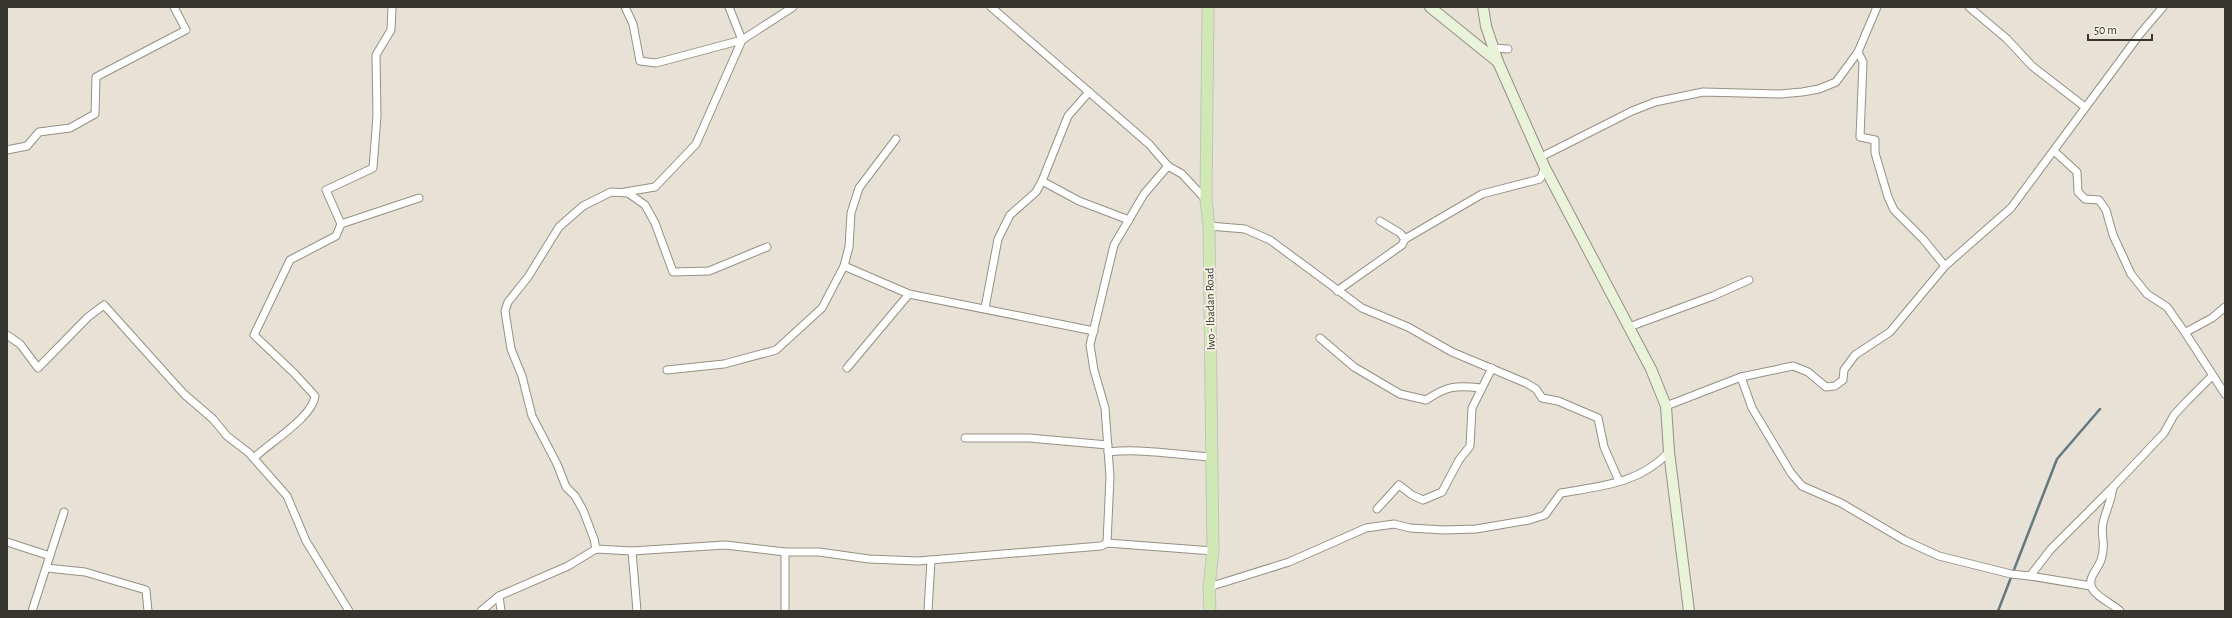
<svg xmlns="http://www.w3.org/2000/svg" width="2232" height="618" font-family="'Alegreya Sans',sans-serif">
<rect width="100%" height="100%" fill="#e8e2d6"/>
<g fill="none" stroke-linecap="round" stroke-linejoin="round">
<polyline stroke="#637980" stroke-width="2.5" points="1998,611 2057,459 2100,409"/>
<g stroke="#969084" stroke-width="9">
<g id="street">
<polyline points="625,7 633,24 640,61 656,63 742,40 793,7"/>
<polyline points="991,7 1149,144 1168,166 1182,174 1206,200"/>
<polyline points="1969,7 2007,39 2032,66 2085,107"/>
<polyline points="1494,48 1508,49"/>
<polyline points="1858,52 1863,62 1860,137 1875,140 1875,153 1888,197 1894,210 1923,239 1945,266"/>
<polyline points="7,150 27,146 39,132 70,128 95,114 96,77 186,30 174,7"/>
<polyline points="2054,151 2077,172 2078,192 2085,199 2099,200 2106,210 2113,235 2131,274 2147,294 2167,307 2186,334"/>
<polyline points="1541,157 1632,111 1655,102 1703,92 1780,94 1802,92 1819,89 1836,82 1858,52 1877,7"/>
<polyline points="1042,181 1079,201 1129,220"/>
<polyline points="625,192 655,187 696,144 742,40 729,7"/>
<polyline points="1380,221 1400,233 1405,239"/>
<polyline points="341,224 326,190 373,168 377,116 376,55 391,30 392,7"/>
<polyline points="1209,226 1245,229 1270,240 1362,308 1408,327 1452,352 1526,383 1536,389 1542,398 1558,401 1598,418 1604,447 1619,481"/>
<polyline points="844,266 909,294 1094,331"/>
<polyline points="1337,291 1402,245 1405,239 1482,194 1540,179 1545,168"/>
<polyline points="2225,307 2212,318 2188,331 2186,334 2225,394"/>
<polyline points="985,308 998,239 1010,215 1036,192 1042,181 1068,116 1089,92"/>
<polyline points="1629,327 1713,296 1749,280"/>
<polyline points="7,335 20,344 38,368 88,317 104,305 184,394 213,419 227,436 249,453 287,496 306,541 349,611"/>
<path d="M1320,338L1354,367L1400,394L1426,400C1447,386 1455,385 1481,388"/>
<polyline points="847,368 909,294"/>
<polyline points="667,370 724,364 776,350 822,308 844,266 849,247 851,213 859,188 896,139"/>
<polyline points="1741,377 1752,408 1791,473 1802,486 1841,503 1904,540 1939,556 2011,574 2030,576 2051,549 2113,487 2164,433 2174,415 2187,401 2212,376"/>
<polyline points="1666,406 1741,377 1793,366 1808,372 1826,387 1835,386 1843,380 1844,370 1855,355 1890,332 1945,266 2011,208 2140,34 2163,7"/>
<polyline points="965,438 1029,438 1108,445"/>
<path d="M1108,452C1142,448 1178,455 1212,457"/>
<path d="M254,458C269,443 313,417 315,396L294,373L254,335L290,260L336,236L341,224L419,198"/>
<path d="M2113,487C2111,502 2106,510 2103,523C2100,536 2107,543 2101,560C2098,569 2087,578 2092,588C2096,597 2113,604 2120,611"/>
<polyline points="1377,509 1399,485 1412,495 1423,500 1442,492 1459,460 1470,446 1472,408 1492,368"/>
<polyline points="7,542 50,556"/>
<polyline points="1107,543 1110,477 1105,408 1094,370 1090,345 1114,245 1144,194 1168,166"/>
<polyline points="596,549 594,539 583,510 575,496 566,487 557,464 532,416 522,376 511,349 505,311 508,302 528,277 559,227 583,206 611,192 628,193 645,205 655,223 673,272 709,271 767,247"/>
<polyline points="632,551 637,611"/>
<polyline points="47,568 85,572 146,590 148,611"/>
<polyline points="2030,576 2091,586"/>
<path d="M1209,587L1289,562L1366,528L1394,524L1410,528L1444,530L1476,529L1529,520L1545,515L1561,493C1601,486 1639,484 1669,452"/>
<polyline points="499,596 501,611"/>
<polyline points="32,611 64,512"/>
<polyline points="481,611 499,596 568,566 596,549 632,551 725,545 785,552 819,552 869,559 918,561 1101,546 1107,543 1213,551"/>
<polyline points="785,611 785,552"/>
<polyline points="928,611 931,560"/>
</g>
</g>
<g stroke="#969084" stroke-width="12">
<g id="secondary">
<polyline points="1430,7 1498,62"/>
<polyline points="1483,7 1486,26 1498,62 1545,168 1651,369 1666,406 1669,452 1689,611"/>
</g>
</g>
<g stroke="#c3c2c1" stroke-width="13">
<polyline id="primary" points="1208,7 1206,200 1209,226 1213,551 1209,587 1210,611"/>
</g>
<use href="#street" stroke="#fff" stroke-width="7"/>
<use href="#secondary" stroke="#e8f3da" stroke-width="10"/>
<use href="#primary" stroke="#d0e8b4" stroke-width="11"/>
</g>
<g text-anchor="middle" stroke-width="4" stroke-linejoin="round" paint-order="stroke">
<g font-size="12" fill="#373530" stroke="#f6f0e3">
<text transform="translate(1210 309) rotate(-91)" y="4">Iwo - Ibadan Road</text>
</g>
</g>
<rect width="2232" height="618" fill="none" stroke="#373530" stroke-width="16"/>
<path d="M2088 34v6h64v-6" fill="none" stroke="#373530" stroke-width="2"/>
<text x="2094" y="34" font-size="12" fill="#373530" stroke="#f6f0e3" stroke-width="3" paint-order="stroke">50 m</text>
</svg>
